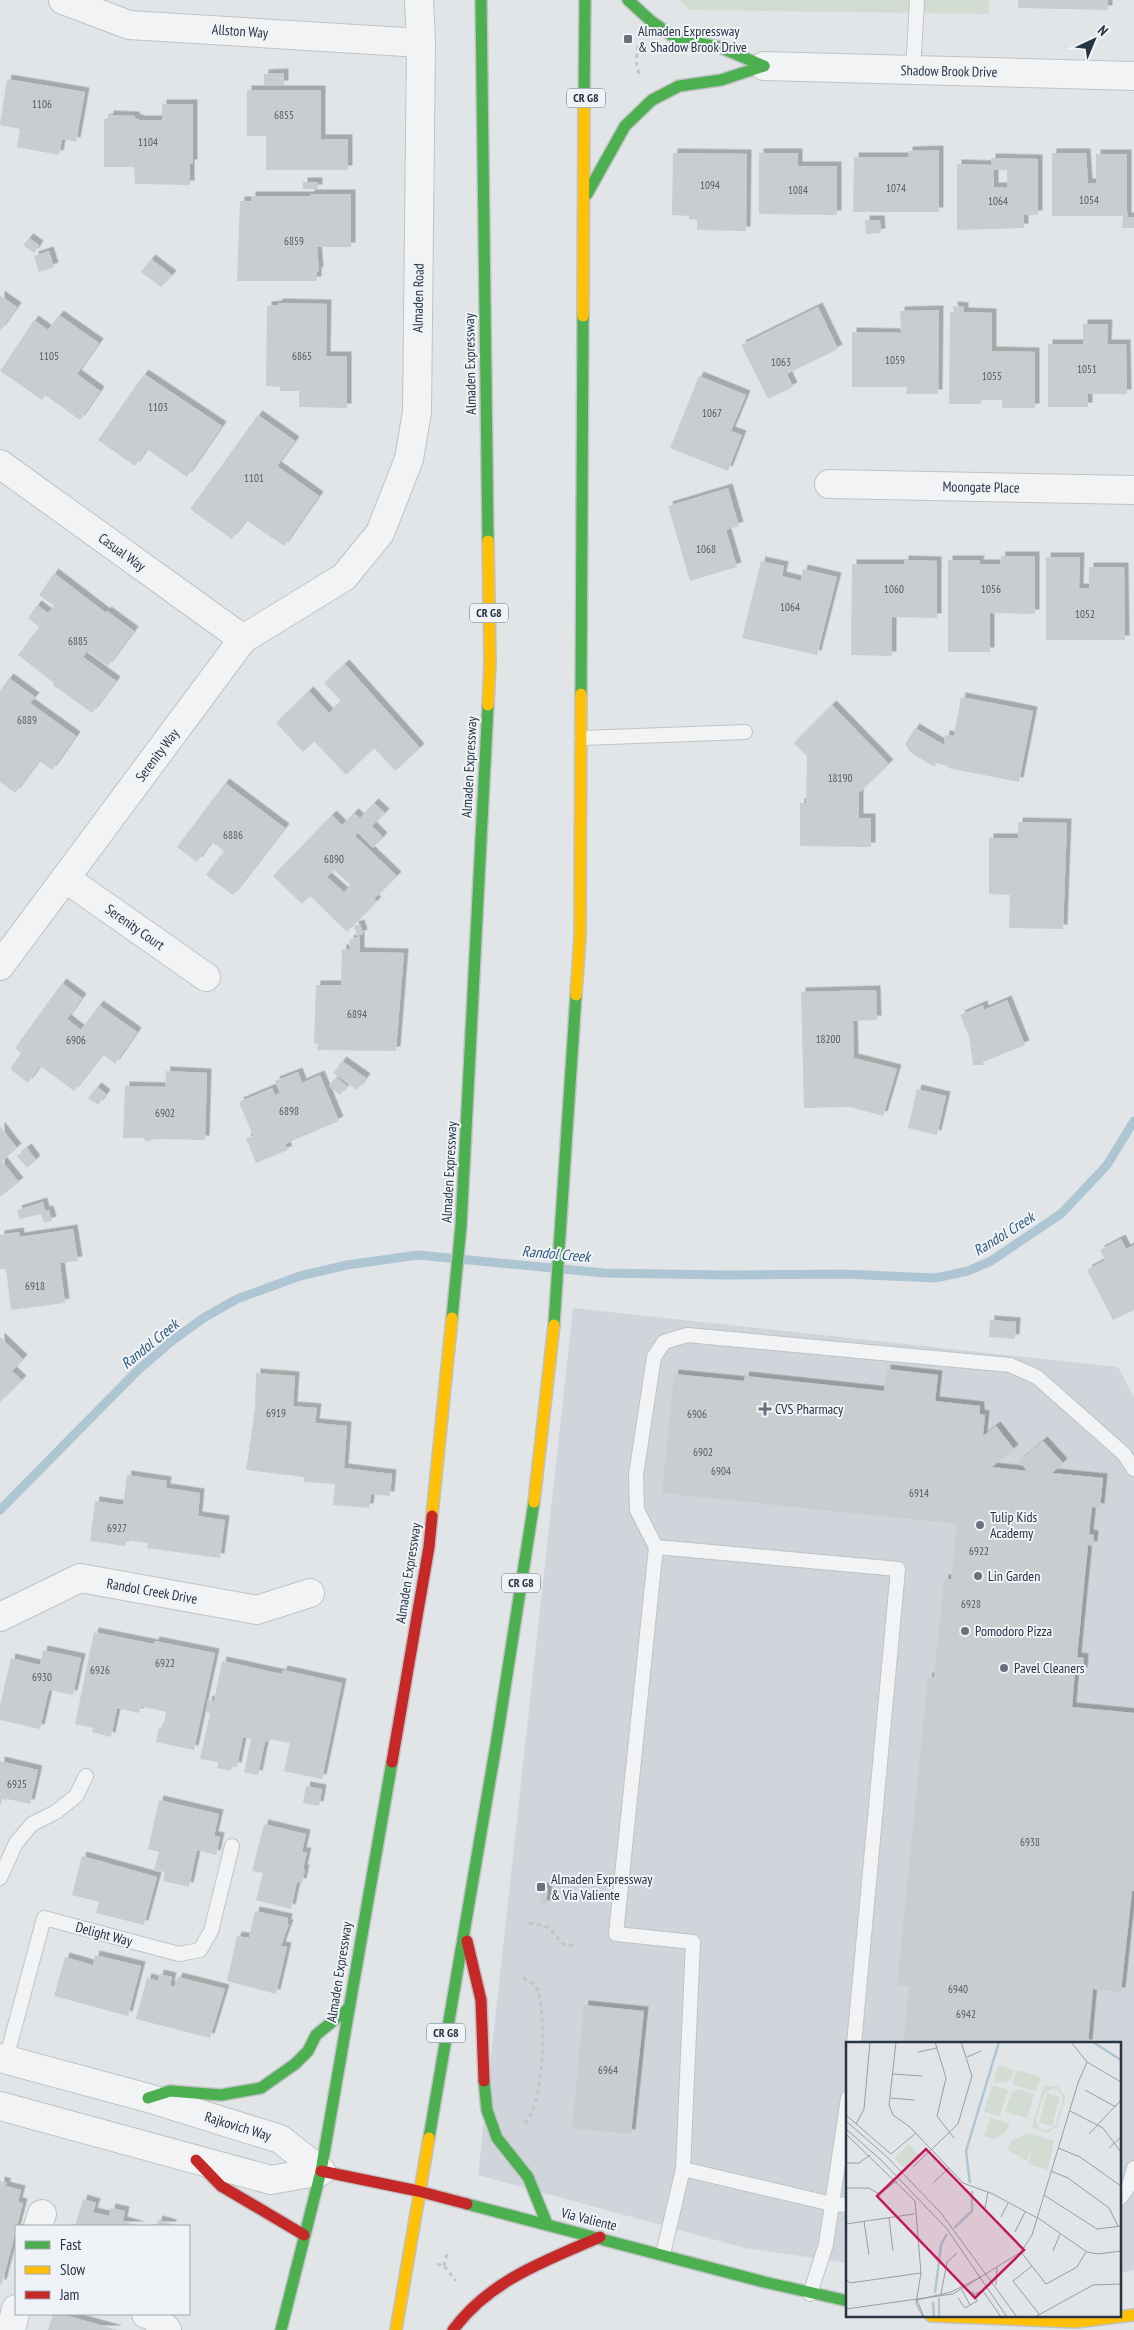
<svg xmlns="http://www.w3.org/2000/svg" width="1134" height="2330" font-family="'PT Sans Narrow',sans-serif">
<defs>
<filter id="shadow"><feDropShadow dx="4.5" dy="-4.5" stdDeviation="0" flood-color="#0004"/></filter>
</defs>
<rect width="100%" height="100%" fill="#e2e5e7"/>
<polygon fill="#cfd5db" points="573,1308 1118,1367 1134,1397 1134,2270 1120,2273 1120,2044 848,2044 848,2263 745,2248 478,2175"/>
<polygon fill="#d3dcd2" points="679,0 989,0 989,14 690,10"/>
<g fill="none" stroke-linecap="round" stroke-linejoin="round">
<polyline stroke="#aec5d4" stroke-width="9" points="0,1510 137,1371 173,1340 205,1317 237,1299 300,1276 347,1265 418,1255 604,1273 724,1275 843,1274 935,1278 968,1271 991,1261 1062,1213 1107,1165 1134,1121"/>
</g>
<g fill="#cacdcf" fill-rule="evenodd" filter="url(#shadow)">
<polygon points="1018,0 1108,0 1108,10 1018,8"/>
<polygon points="284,73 284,85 264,85 264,74"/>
<polygon points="7,79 85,92 76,142 62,139 59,155 17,147 20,129 0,125"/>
<polygon points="247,90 321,90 321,139 348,139 348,170 266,170 266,136 247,136"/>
<polygon points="162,104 193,104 193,164 190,164 190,185 135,184 134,167 104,167 104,119 109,118 109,115 135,116 135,118 140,120 162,120"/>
<polygon points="939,150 939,212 853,212 854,157 908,157 908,151"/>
<polygon points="673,153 747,154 746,231 697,230 697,220 689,219 689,216 672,215"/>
<polygon points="759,153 798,153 798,166 837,166 837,215 759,214"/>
<polygon points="1052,153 1086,153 1088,183 1096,183 1096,154 1127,154 1127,217 1134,217 1134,228 1122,228 1123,216 1052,216"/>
<path d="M991,158L1038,159V215H1024V228L957,230V164L991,165ZM994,170H1007V187H994Z"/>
<rect x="303" y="182" width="15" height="7"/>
<polygon points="310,194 351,194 351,247 317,247 319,271 317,272 317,281 237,281 240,201 251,201 251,196 310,196"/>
<polygon points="865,220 880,220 881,233 866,234"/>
<polygon points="29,238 39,245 34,253 23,245"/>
<polygon points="49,251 54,267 39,272 34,256"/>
<polygon points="151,259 172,275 161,287 141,272"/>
<polygon points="0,295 17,307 0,331"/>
<polygon points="278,303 327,304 326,356 347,356 347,408 299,407 299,391 280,391 280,387 266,386 267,306 278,305"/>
<polygon points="953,306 964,307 964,312 992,313 992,351 1035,352 1035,408 1002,408 1002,400 981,400 981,404 949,404 950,312 954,312"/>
<polygon points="818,307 838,349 787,374 793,387 768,399 741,345"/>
<polygon points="939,310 938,394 906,394 907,387 852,387 852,332 901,333 900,311"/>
<polygon points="59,315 99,343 77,374 100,391 80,420 45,395 42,400 0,371 34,320 48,330"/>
<polygon points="1083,324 1108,324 1107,344 1126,344 1127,394 1088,394 1088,407 1048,407 1048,344 1083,344"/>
<polygon points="144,374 222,426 187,477 147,449 135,466 98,440"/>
<polygon points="699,376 746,395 731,431 742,435 728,471 670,448"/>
<polygon points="258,415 295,441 277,466 319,496 284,546 246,520 232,539 190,509"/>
<polygon points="728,488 739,526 726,530 737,567 690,581 668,506"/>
<polygon points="1001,556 1035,556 1035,614 990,613 990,652 948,652 948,560 980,560 979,564 1000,564"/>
<polygon points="1046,557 1080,557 1079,588 1089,588 1089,567 1124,567 1125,640 1046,640"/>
<polygon points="904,560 937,561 937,618 892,617 892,656 851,655 852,564 904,564"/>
<polygon points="761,561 784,566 782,576 801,581 803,569 837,577 817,655 742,638"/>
<polygon points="54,573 106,613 107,611 134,631 108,666 87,651 83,657 116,681 92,713 53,685 54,683 18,655 39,627 28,618 37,605 48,613 54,606 39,595"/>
<polygon points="345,664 420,748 395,771 374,748 346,775 314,741 303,752 276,723 309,691 329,713 341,701 324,683"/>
<polygon points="9,678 35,697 30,703 76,736 52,770 39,761 15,793 0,782 0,691"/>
<polygon points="961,697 1033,711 1019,782 948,768 948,766 936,763 934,767 910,752 905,744 915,728 944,745 945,735 954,736"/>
<polygon points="832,705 889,764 859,793 859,818 871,818 871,847 800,846 800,803 806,803 807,756 794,743"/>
<polygon points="225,783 285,828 233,895 206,875 224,851 212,842 197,862 177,847"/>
<path d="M374,803L385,813L372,826L383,837L373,848L358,833L355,836L397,876L374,899L377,901L347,932L310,896L302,904L273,876L332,815L342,825L354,813L360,818ZM334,870L351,885L344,892L327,877Z"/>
<polygon points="1018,822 1067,823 1063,929 1009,928 1010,895 989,894 989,838 1018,838"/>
<polygon points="360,924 363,934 357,936 354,926"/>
<polygon points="360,936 360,952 404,953 396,1051 317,1050 318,1043 314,1044 316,985 341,985 342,949 350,950 349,940"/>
<polygon points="62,983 82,998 67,1019 81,1030 99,1005 137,1032 115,1064 103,1054 74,1091 40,1066 28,1083 10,1069 21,1053 15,1048"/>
<polygon points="876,990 877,1020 853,1021 854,1058 897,1069 883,1116 850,1107 804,1108 801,992"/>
<polygon points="1007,1000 1025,1045 983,1062 984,1065 973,1065 969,1036 960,1015 983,1005 984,1010"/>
<polygon points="342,1061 366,1078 357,1090 333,1073"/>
<polygon points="166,1071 207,1073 205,1140 155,1139 147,1142 143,1138 123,1138 125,1086 165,1087"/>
<polygon points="298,1072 302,1083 320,1075 339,1121 285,1144 288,1150 256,1163 246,1138 253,1136 239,1102 272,1088 275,1095 280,1093 275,1081"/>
<polygon points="336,1077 347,1086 340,1095 329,1086"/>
<polygon points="97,1087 106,1094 98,1105 88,1098"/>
<polygon points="917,1089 946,1096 937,1135 908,1128"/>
<polygon points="0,1126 17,1148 2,1161 19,1182 0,1197"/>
<polygon points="27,1148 36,1160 27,1168 17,1156"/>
<polygon points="43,1202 45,1211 49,1210 52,1221 44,1223 41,1214 20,1219 17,1210"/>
<polygon points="73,1229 78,1261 60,1263 65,1303 11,1310 6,1269 0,1269 0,1235 19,1232 20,1237"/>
<polygon points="1121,1239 1126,1249 1134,1245 1134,1310 1113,1320 1087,1270 1105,1260 1100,1250"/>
<polygon points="990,1320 1016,1322 1015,1339 989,1337"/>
<polygon points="0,1337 23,1359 12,1371 22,1380 0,1402"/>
<polygon points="886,1369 938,1375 935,1401 980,1406 980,1414 985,1415 983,1436 996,1426 1014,1449 992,1467 1027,1471 1019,1461 1043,1441 1063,1463 1052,1473 1103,1478 1100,1508 1092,1507 1089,1534 1094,1535 1093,1546 1088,1545 1077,1657 1084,1658 1083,1672 1075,1671 1072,1707 1134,1713 1134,1891 1132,1891 1121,1992 1093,1989 1088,2044 903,2044 909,1986 897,1985 928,1677 934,1677 944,1579 951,1579 957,1524 662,1493 674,1374 744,1381 745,1376 884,1391"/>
<polygon points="256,1373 295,1376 293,1406 317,1408 315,1423 347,1426 344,1468 392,1474 390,1496 371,1494 369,1508 333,1505 335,1484 304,1482 304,1477 246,1470 255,1409"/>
<polygon points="127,1475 167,1481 166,1488 200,1493 198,1516 225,1520 220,1558 147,1548 148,1543 126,1540 125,1546 90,1541 95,1501 123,1505"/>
<polygon points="94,1632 154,1644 155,1641 215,1653 194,1750 156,1742 159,1727 163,1728 166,1712 141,1706 139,1713 117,1708 111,1737 92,1732 93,1728 75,1724"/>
<polygon points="43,1650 81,1658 73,1695 49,1690 40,1729 0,1720 0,1705 11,1658 40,1665"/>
<polygon points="222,1661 282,1674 283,1670 342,1683 322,1779 284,1771 290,1743 268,1739 268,1742 265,1742 258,1775 244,1772 251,1739 243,1737 237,1767 232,1766 231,1771 217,1768 218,1762 200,1759 210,1713 206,1712 208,1700 214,1701"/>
<polygon points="0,1761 38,1770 30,1804 3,1798 0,1806"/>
<polygon points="306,1786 322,1789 319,1806 303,1803"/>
<polygon points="159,1800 219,1814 214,1836 220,1837 216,1855 197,1850 189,1887 163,1881 165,1872 154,1870 159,1852 148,1849"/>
<polygon points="264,1824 306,1834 302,1852 307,1852 303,1869 305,1869 302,1883 297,1882 291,1909 256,1900 263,1873 252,1871"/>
<polygon points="82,1856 157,1877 144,1925 96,1913 99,1902 72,1895"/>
<polygon points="541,1887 548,1888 546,1905 540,1904"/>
<polygon points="255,1911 288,1918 287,1924 289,1924 281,1946 287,1947 276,1994 227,1981 237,1936 249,1938"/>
<polygon points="95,1955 141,1966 128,2016 54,1996 65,1957 93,1965"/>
<polygon points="159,1974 172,1977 170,1985 174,1987 178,1977 225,1989 210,2038 136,2019 147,1978 158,1981"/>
<polygon points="584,2005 644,2011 631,2134 572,2128"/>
<polygon points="0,2181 7,2183 5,2186 21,2190 18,2202 23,2203 2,2284 0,2284"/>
<polygon points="83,2199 96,2203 93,2212 109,2216 111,2208 125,2211 123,2221 140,2226 75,2226"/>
<polygon points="158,2220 172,2224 172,2226 156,2226"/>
<polygon points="53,2314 61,2314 118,2330 48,2330"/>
</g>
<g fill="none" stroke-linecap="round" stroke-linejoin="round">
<g stroke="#c0c3c5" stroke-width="16">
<g id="lane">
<polyline points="913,70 917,0"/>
<polyline points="582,738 745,732"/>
<polyline points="656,1547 637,1510 636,1475 654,1357 664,1342 687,1335 1010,1365 1037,1377 1124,1454 1134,1469"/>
<polyline points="0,1878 16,1843 32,1824 56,1812 76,1796 86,1776"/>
<polyline points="6,2059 44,1918 179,1954 200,1950 211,1931 232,1846"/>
<polyline points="683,2169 832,2204 848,2205"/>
<polyline points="1120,2198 1129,2186 1134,2168"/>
<polyline points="663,2254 683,2169 693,1942 616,1934 656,1547 898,1569 854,2044"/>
<polyline points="810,2294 826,2244 848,2098"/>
</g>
</g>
<g stroke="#c0c3c5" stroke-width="30">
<g id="street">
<polyline points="63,0 129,25 421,43"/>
<polyline points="764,66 1134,76"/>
<polyline points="0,464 243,639"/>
<polyline points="829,484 1134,490"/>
<polyline points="65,878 206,977"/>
<polyline points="0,966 243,639 344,577 380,533 409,459 417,412 421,43 419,0"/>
<polyline points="0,1617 80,1578 257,1610 310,1593"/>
<polyline points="0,2058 148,2098 280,2139 321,2171"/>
<polyline points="0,2106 271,2180 321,2171"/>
<polyline points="38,2226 42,2214"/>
<polyline points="146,2314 151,2315 167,2330"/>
<polyline points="11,2330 16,2309"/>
</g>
</g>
<g stroke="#c0c3c5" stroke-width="14">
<g id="fast">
<polyline points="481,0 488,541"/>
<polyline points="628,0 651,21 671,35 686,41 719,47 764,66"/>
<polyline points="584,108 585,0"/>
<polyline points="587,194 625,126 652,100 679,86 721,80 764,66"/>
<polyline points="581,694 583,316"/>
<polyline points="452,1318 461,1226 488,705"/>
<polyline points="554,1325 576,995"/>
<polyline points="484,2081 487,2110 497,2138 528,2177 547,2224"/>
<polyline points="148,2098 170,2091 221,2095 261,2088 295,2064 308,2051 316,2035 349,2008"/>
<polyline points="429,2138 496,1745 534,1502"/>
<polyline points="467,2204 764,2282 848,2301"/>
<polyline points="281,2330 321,2171 392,1762"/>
</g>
</g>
<g stroke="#c0c3c5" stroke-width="14">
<g id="slow">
<polyline points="583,316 584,108"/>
<polyline points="488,705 490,663 488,541"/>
<polyline points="576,995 580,935 581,694"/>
<polyline points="534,1502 554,1325"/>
<polyline points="432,1516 452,1318"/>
<polyline points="931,2316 1076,2322 1134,2315"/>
<polyline points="396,2330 429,2138"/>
</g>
</g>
<g stroke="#c0c3c5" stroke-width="14">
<g id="jam">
<polyline points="392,1762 429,1547 432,1516"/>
<polyline points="467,1941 481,2000 484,2081"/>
<polyline points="196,2160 221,2186 304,2235"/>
<polyline points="321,2171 418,2191 467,2204"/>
<path d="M453,2330C490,2280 545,2261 600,2237"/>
</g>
</g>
<g stroke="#c1c4c8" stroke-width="3" stroke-dasharray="4 4" stroke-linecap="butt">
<polyline points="638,46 636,62 639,74"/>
<path d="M529,1923C553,1927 547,1927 563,1944L576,1946"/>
<path d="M523,1978C529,1981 535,1984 538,1991C546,2016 545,2106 524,2124"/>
<polyline points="437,2264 444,2266 456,2281"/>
<polyline points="444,2266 447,2253"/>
</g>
<use href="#lane" stroke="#f2f3f4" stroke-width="14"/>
<use href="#street" stroke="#f2f3f4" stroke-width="28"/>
<use href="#fast" stroke="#4caf50" stroke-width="11"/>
<use href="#slow" stroke="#ffc107" stroke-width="11"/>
<use href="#jam" stroke="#c62828" stroke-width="11"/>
</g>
<g fill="#68727c" stroke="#eff3f7" stroke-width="2">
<rect x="623" y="34" width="10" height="10" rx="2.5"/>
<path d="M762.5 1401.5h5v5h5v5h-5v5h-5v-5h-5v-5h5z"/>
<circle cx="980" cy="1525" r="5"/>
<circle cx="978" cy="1576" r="5"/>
<circle cx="965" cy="1631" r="5"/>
<circle cx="1004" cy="1668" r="5"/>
<rect x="536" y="1882" width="10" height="10" rx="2.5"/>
</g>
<g text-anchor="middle" stroke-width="4" stroke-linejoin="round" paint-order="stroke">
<g font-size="11" fill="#505b66">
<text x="42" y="108">1106</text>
<text x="284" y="119">6855</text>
<text x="148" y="146">1104</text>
<text x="710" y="189">1094</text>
<text x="896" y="192">1074</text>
<text x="798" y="194">1084</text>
<text x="1089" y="204">1054</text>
<text x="998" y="205">1064</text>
<text x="294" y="245">6859</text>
<text x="49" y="360">1105</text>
<text x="302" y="360">6865</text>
<text x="895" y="364">1059</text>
<text x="781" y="366">1063</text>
<text x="1087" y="373">1051</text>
<text x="992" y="380">1055</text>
<text x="158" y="411">1103</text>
<text x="712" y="417">1067</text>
<text x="254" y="482">1101</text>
<text x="706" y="553">1068</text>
<text x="894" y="593">1060</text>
<text x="991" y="593">1056</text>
<text x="790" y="611">1064</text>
<text x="1085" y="618">1052</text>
<text x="78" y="645">6885</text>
<text x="27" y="724">6889</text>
<text x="840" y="782">18190</text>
<text x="233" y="839">6886</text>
<text x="334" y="863">6890</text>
<text x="357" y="1018">6894</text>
<text x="828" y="1043">18200</text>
<text x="76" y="1044">6906</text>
<text x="289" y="1115">6898</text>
<text x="165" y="1117">6902</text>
<text x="35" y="1290">6918</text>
<text x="276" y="1417">6919</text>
<text x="697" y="1418">6906</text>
<text x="703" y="1456">6902</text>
<text x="721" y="1475">6904</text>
<text x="919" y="1497">6914</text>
<text x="117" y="1532">6927</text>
<text x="979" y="1555">6922</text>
<text x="971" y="1608">6928</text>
<text x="165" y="1667">6922</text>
<text x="100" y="1674">6926</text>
<text x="42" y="1681">6930</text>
<text x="17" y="1788">6925</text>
<text x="1030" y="1846">6938</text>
<text x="958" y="1993">6940</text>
<text x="966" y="2018">6942</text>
<text x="608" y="2074">6964</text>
</g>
<g fill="#eff3f7" stroke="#636d78" stroke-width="1">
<rect x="567" y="88.5" width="38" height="19" rx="4"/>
<rect x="470" y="603.5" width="38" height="19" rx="4"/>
<rect x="502" y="1573.5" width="38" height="19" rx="4"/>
<rect x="427" y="2023.5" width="38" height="19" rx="4"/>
</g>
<g font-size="12" font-weight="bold" fill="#273442">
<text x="586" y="102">CR G8</text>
<text x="489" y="617">CR G8</text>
<text x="521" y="1587">CR G8</text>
<text x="446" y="2037">CR G8</text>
</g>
<g font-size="14" fill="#273442" stroke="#eff3f7">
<text transform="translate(240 31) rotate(4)" y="5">Allston Way</text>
<text transform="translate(949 71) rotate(1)" y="5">Shadow Brook Drive</text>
<text transform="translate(418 298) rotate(-89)" y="5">Almaden Road</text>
<text transform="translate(470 364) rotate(-91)" y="5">Almaden Expressway</text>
<text transform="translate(981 487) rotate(1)" y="5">Moongate Place</text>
<text transform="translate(122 552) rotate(36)" y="5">Casual Way</text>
<text transform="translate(157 755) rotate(-53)" y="5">Serenity Way</text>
<text transform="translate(469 767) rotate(-87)" y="5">Almaden Expressway</text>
<text transform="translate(135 927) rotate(35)" y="5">Serenity Court</text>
<text transform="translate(449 1172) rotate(-87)" y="5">Almaden Expressway</text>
<text transform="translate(408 1573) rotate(-81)" y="5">Almaden Expressway</text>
<text transform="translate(152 1591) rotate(10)" y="5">Randol Creek Drive</text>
<text transform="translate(104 1934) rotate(15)" y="5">Delight Way</text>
<text transform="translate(339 1972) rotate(-81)" y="5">Almaden Expressway</text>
<text transform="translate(238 2126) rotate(17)" y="5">Rajkovich Way</text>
<text transform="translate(589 2219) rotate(14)" y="5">Via Valiente</text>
</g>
<g font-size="14" fill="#273442" stroke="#eff3f7" text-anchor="start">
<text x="638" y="36">Almaden Expressway<tspan x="638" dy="16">&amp; Shadow Brook Drive</tspan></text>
<text x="775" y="1414">CVS Pharmacy</text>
<text x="990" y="1522">Tulip Kids<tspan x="990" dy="16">Academy</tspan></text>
<text x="988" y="1581">Lin Garden</text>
<text x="975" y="1636">Pomodoro Pizza</text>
<text x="1014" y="1673">Pavel Cleaners</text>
<text x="551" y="1884">Almaden Expressway<tspan x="551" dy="16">&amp; Via Valiente</tspan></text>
</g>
<g font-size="15" font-style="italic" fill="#2e5879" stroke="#eff3f7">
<text transform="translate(1004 1234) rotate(-32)" y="5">Randol Creek</text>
<text transform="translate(556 1254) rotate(5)" y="5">Randol Creek</text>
<text transform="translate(150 1344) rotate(-39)" y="5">Randol Creek</text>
</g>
</g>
<g transform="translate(846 2042)">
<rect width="275" height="275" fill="#e2e5e7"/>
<path d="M152,23L169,28L162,40L147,41ZM171,28L195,35L190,50L166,42ZM146,43L162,48L154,74L138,70ZM198,43L213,45L219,55L211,85L201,91L186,85ZM207,46L214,49L217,57L209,84L199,89L193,86L190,78L198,52ZM174,47L188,52L181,76L159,70L166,50ZM201,51L214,55L206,84L193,80ZM144,75L164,82L159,91L148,97L138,94ZM181,91L208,99L202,128L182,122L187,102L181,119L162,108L165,99ZM63,102L74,114L58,126L48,116Z" fill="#d3dcd2" fill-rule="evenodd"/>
<path fill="none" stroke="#aec5d4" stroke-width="2.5" d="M247,0L275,18M124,141L120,109L153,0M108,186L126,169V149M89,251L95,203L101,192M87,260L88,275"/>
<path fill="none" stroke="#979ea5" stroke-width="1" d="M50,0L43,63L47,73L64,85L117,141L147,152L195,178L241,210L252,212L275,209M89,0L100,36L91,74L108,96M225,0L241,20L275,40M72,10L91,6M121,15L135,9M46,32L76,34M239,48L270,65M44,56L69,58M224,69L257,86L275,110M0,73L45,112L70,91M0,79L41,115L95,171L171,275M10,82L18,67L24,0M0,87L36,119L101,187L161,275M0,92L69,159L75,231L70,261L77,275M243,92L275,58M212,106L234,115L275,144M263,106L275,95M0,121H13L24,113M67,125L112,82L126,34L115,0M205,129L222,136L263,166L272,184M87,141L103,126M0,146H23L33,152L51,139M198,153L251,187L275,184M139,166L142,150M155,175L162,161M43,176L47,209M18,179L23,213M0,182L68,172M169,190L179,170M207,209L214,192M175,210L200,242L231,225L240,210M186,224L167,239L193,272M0,237L4,241L75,231M150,243L151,226M116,248L124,263M95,252L101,220L111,211M128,252L137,249L155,275M93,256V275M112,256L119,266L131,259L126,249M71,258L105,250L135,235M71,258L78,275M0,267L107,252L175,210L186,193L232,41L241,20M189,275L247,243L275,242"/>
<path fill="#c2185b" fill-opacity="0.15" stroke="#c2185b" stroke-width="2.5" d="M80,107L178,208L129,256L31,154Z"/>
<rect width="275" height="275" fill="none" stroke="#273442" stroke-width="2.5"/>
</g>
<rect x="15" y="2225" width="175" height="90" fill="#eff3f7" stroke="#9fa7af"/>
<rect x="25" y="2241" width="25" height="8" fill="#4caf50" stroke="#9fa7af"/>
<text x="60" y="2250" font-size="15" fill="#273442">Fast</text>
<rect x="25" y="2266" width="25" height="8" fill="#ffc107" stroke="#9fa7af"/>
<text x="60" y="2275" font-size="15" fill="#273442">Slow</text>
<rect x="25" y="2291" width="25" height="8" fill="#c62828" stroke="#9fa7af"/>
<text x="60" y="2300" font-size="15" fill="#273442">Jam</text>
<g transform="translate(1094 40) rotate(44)" stroke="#eff3f7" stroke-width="4" paint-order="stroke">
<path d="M0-4L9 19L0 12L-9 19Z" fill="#273442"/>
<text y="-8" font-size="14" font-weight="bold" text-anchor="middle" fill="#273442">N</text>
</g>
</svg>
